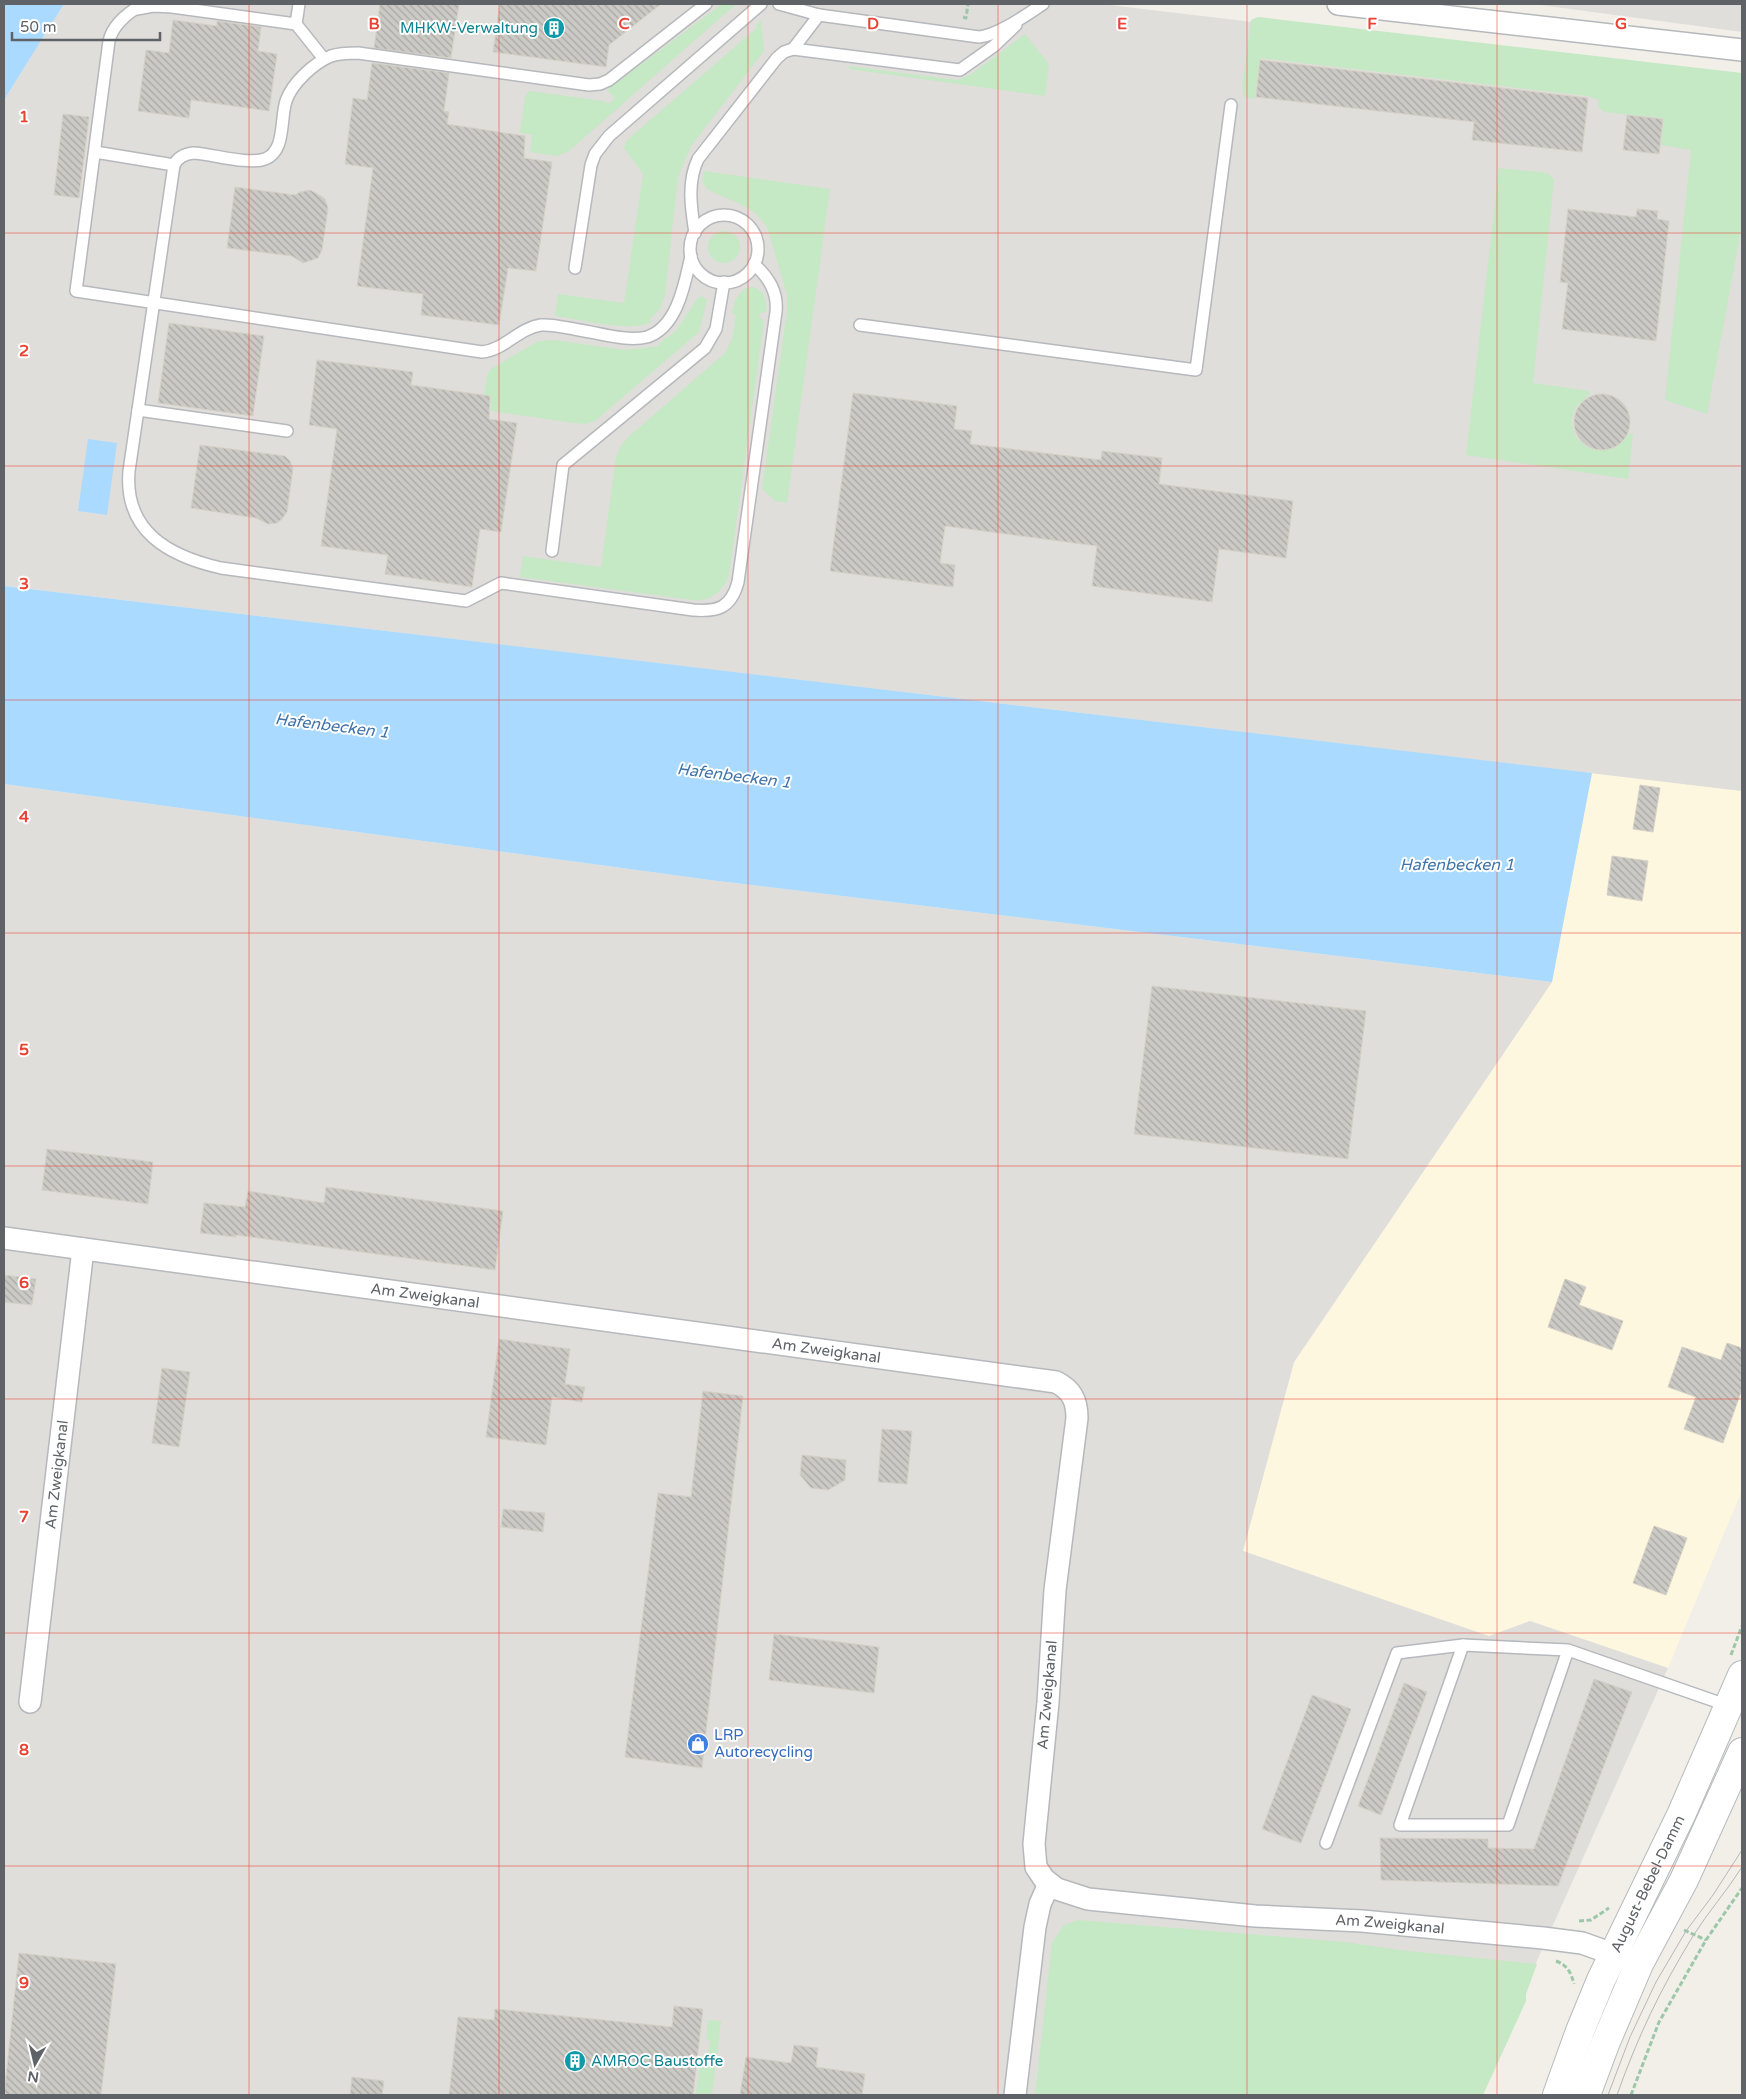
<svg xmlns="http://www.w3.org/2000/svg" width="1746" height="2099" font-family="'Varela Round',sans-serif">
<defs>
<pattern id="building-back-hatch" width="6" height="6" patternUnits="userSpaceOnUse" patternTransform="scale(1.25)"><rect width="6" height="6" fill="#cccac5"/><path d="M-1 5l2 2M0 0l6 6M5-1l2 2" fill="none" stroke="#a9a8a4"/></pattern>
</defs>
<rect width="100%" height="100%" fill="#f1efe8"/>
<polygon fill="#fef7e0" points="1592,773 1742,791 1742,1490 1668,1668 1530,1621 1489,1637 1243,1551 1294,1363 1552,982"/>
<g fill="#e0deda">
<polygon points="64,4 1101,4 1742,80 1742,791 4,586 4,100"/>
<polygon points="1533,4 1742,4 1742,32"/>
<polygon points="4,784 710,880 1552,982 1294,1362 1243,1551 1489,1636 1530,1621 1668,1668 1477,2095 4,2095"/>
</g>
<g fill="#c5e8c5">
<polygon points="722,4 736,4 569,151 557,156 530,152 532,135 520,133 525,97 529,91 604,101 608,104 615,98 607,90"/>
<polygon points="1258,17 1742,73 1742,225 1707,414 1665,400 1691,150 1661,145 1663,118 1604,112 1598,106 1599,100 1587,96 1260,58 1255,99 1244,97 1242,88 1251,20"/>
<path d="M761,20L764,51L691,146L678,177L665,295L660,309L650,319L651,322C632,333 578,319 555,316L558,294L624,303L643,174L624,148L626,141L758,27L756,25Z"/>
<polygon points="1025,34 1049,64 1045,96 849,69 849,66 957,80 970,75"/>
<path d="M1499,168L1548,173L1554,180L1533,383L1590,391C1588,401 1571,404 1572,423C1575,454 1615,460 1628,434H1633L1628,479L1466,455Z"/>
<path d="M704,171L830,189L787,503L775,501L762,489L787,312V295L768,230C756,205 729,201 707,189L702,180Z"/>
<circle cx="724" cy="247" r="16"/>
<path d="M750,287L756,288L763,293L766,303V312L760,313L759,317L764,320L729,575C723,592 710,602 692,600L520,577L523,556L601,567L616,457L620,447L627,438L725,353L732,338L736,315L732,313C735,301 737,291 750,287Z"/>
<polygon points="702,296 707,300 699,332 595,421 585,424 574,423 491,411 491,396 484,395 487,375 491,369 538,341 555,340 625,350 659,346 659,343 676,331 697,299"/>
<polygon points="1078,1920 1345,1942 1400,1950 1537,1964 1526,1994 1526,2001 1483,2095 1035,2095 1052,1943 1064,1925"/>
<polygon points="708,2020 721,2021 712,2095 696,2095 701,2056 708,2056 710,2040 706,2039"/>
</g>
<g fill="#aadaff">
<polygon points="4,4 64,4 4,100"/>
<polygon points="88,439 117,443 107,515 78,511"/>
<polygon points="4,586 1592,773 1552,982 710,880 4,784"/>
</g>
<g fill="url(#building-back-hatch)" stroke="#d6d1c6">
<polygon points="380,4 459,4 451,58 374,48"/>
<polygon points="500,4 661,4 609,45 606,67 493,52"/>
<polygon points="173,20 217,26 217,21 261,27 258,51 277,54 269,111 191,100 189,118 138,111 146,50 169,53"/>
<polygon points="1260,60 1588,98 1582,152 1472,140 1474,122 1256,97"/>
<polygon points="372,63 449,73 444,111 449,112 447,124 525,136 524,158 552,162 536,271 508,268 499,325 421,315 423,294 357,286 373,168 345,164 353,98 367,100"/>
<polygon points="63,114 89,117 79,198 54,195"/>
<polygon points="1627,115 1663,119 1659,154 1623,150"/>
<polygon points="235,187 295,195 300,192 310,190 321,196 325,199 328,208 322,250 318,258 303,263 292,256 227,248"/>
<polygon points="1568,209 1636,217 1637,209 1658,211 1657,219 1669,221 1656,341 1562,329 1568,283 1560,282"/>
<polygon points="169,323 264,336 253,416 158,403"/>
<polygon points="317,360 413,372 411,385 490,396 489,419 517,423 501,532 480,529 472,587 385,574 388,555 321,546 337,429 309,425"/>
<polygon points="853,393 957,406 954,429 972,431 970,444 1101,460 1102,451 1162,458 1159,484 1293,501 1286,558 1219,549 1212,602 1092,586 1097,546 945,526 940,563 955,565 953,587 830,571"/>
<circle cx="1602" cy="422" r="28"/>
<polygon points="200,445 285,456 290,461 293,469 287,512 282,519 277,523 268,524 256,518 191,508"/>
<polygon points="1640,785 1660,788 1653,832 1633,829"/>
<polygon points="1612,856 1648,861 1642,901 1607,895"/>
<polygon points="1152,986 1366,1011 1348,1159 1134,1134"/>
<polygon points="47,1149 153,1162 148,1204 42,1190"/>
<polygon points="326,1187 503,1211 495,1270 236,1235 236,1237 200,1233 204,1203 245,1207 248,1191 324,1203"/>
<polygon points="4,1275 36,1279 32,1305 4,1302"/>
<polygon points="1565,1279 1586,1287 1579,1305 1623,1321 1612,1350 1548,1327"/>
<polygon points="499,1339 570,1349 565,1384 585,1387 582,1402 552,1397 546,1445 486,1437"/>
<polygon points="1727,1343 1742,1348 1742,1389 1723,1443 1684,1429 1696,1397 1668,1387 1682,1347 1721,1360"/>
<polygon points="162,1368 190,1372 179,1447 152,1443"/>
<polygon points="703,1391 743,1396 702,1768 625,1757 658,1493 691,1497"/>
<polygon points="882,1429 912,1431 907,1484 878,1482"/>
<polygon points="802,1455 846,1460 845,1480 828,1490 811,1488 800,1475"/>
<polygon points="503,1509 545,1513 543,1532 501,1527"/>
<polygon points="1654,1526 1687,1538 1666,1595 1633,1583"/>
<polygon points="774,1634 879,1647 874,1693 769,1680"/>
<polygon points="1594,1679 1632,1692 1558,1886 1381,1880 1380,1838 1488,1839 1488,1848 1534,1849"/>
<polygon points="1404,1683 1427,1692 1381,1815 1358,1806"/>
<polygon points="1312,1695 1351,1709 1301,1843 1262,1829"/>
<polygon points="19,1953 116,1964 101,2095 4,2095"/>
<polygon points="674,2006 703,2009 693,2095 449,2095 458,2017 494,2020 495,2009 672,2027"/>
<polygon points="794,2045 818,2048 816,2067 865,2074 862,2095 740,2095 746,2057 791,2063"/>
<polygon points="352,2077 384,2081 382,2095 350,2095"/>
</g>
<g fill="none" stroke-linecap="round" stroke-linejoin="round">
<g stroke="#b5b8bc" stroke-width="14">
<g id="lane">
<path d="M143,4C129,12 113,24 109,41L76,291L482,352C504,350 519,328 541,325C553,324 567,328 579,330C599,333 627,342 647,337C678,327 685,282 691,256"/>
<polyline points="299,4 296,24 324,59"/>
<path d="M706,4L609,80L600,84L589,85L358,53C349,53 340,53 331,56C314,63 292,83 286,101C280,119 286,151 265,159C247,165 213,154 193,153C184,154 178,157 174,165L129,471C124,531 168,556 221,568L466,601L501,583L693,610C718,612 731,608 738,582L776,312C778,292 769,278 754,264"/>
<path d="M779,4L819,15L979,37C998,35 1026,15 1043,4"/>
<polyline points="137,9 153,6 172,7 296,24"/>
<polyline points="793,49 960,70 994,46 1016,25"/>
<polyline points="95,152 174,165"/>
<circle cx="724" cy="249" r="34"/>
<path d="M695,233C691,208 687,182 698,159L777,58L784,52L793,49L819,15"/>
<polyline points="575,268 591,165 595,154 609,136 761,4"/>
<polyline points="860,325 1196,370 1231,105"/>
<polyline points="138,410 287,431"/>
<polyline points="552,551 563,465 705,348 716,329 724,282"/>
<polyline points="1568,1650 1463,1645 1400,1825 1508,1825 1568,1650 1729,1706"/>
<polyline points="1326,1843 1397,1653 1463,1645"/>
</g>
</g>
<g stroke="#b5b8bc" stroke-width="24">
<g id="street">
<polyline points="1338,4 1742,50"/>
<path id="s1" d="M4,1238L1056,1382C1072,1390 1077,1401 1077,1418L1055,1590L1048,1702L1034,1844L1036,1867L1044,1879L1057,1889L1088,1899L1255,1916L1362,1921L1543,1938L1582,1943L1627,1959"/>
<path id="s2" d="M30,1702L83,1249"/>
<polyline points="1015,2095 1035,1927 1040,1904 1049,1884"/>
</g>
</g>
<g stroke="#b6babf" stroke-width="30">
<g id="secondary">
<path id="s3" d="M1557,2095L1580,2031L1601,1980L1681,1815L1742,1675"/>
<polyline points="1586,2095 1605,2044 1639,1964 1684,1880 1742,1752"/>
</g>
</g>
<g stroke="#9cc7a9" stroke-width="3" stroke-dasharray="5 2.5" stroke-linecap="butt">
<polyline points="963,17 966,18 968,4"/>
<polyline points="1731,1655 1742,1626"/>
<polyline points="1579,1921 1591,1920 1609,1908"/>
<polyline points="1684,1930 1706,1940"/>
<path d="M1556,1961C1567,1965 1571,1972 1574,1984"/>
<polyline points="1631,2095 1659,2022 1706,1940 1742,1888"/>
</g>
<use href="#lane" stroke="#fff" stroke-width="11"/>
<use href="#street" stroke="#fff" stroke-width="21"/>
<use href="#secondary" stroke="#fff" stroke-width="28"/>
<g stroke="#b6b7b8" stroke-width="1">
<polyline points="1608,2095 1630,2037 1656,1982 1686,1931 1713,1895 1742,1850"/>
<path d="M1617,2095C1638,2036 1660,1990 1693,1936C1708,1912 1727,1891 1742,1867"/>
</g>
</g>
<path fill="none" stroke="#ea4335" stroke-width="1" stroke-opacity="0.55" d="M249,4V2095M499,4V2095M748,4V2095M998,4V2095M1247,4V2095M1497,4V2095M4,233H1742M4,466H1742M4,700H1742M4,933H1742M4,1166H1742M4,1399H1742M4,1633H1742M4,1866H1742"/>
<defs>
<g id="building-disc" transform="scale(1.125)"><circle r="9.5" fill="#0f9aa8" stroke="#fff"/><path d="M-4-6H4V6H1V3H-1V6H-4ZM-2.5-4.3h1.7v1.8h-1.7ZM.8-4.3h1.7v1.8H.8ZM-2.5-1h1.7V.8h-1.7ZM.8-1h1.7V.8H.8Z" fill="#fff"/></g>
<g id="shop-disc" transform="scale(1.125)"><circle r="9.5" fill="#3f7fe0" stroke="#fff"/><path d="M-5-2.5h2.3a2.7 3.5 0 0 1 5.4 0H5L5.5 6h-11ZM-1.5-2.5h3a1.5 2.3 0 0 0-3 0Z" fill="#fff"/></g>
</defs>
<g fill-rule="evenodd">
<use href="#building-disc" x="554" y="28"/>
<use href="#shop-disc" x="698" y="1744"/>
<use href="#building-disc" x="575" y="2061"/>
</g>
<g text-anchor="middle" stroke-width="4" stroke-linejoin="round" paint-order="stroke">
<g font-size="15" fill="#0d838f" stroke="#fff" text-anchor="end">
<text x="538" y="33">MHKW-Verwaltung</text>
<text x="591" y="2066" text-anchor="start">AMROC Baustoffe</text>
</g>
<g font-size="15" fill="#5f6368" stroke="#fff">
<text dy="5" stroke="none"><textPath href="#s1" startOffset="425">Am Zweigkanal</textPath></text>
<text dy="5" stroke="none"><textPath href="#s1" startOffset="830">Am Zweigkanal</textPath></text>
<text dy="5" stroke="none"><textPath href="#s2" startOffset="229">Am Zweigkanal</textPath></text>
<text transform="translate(1047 1695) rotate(-85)" y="5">Am Zweigkanal</text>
<text dy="5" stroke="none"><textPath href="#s3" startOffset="230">August-Bebel-Damm</textPath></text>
<text dy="5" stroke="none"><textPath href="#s1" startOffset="1924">Am Zweigkanal</textPath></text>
</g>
<g font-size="15" fill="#366cbe" stroke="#fff" text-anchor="start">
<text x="714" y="1740">LRP<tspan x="714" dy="17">Autorecycling</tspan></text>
</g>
<g font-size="16" font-style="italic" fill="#4174aa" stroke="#fff">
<text transform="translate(332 725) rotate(7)" y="6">Hafenbecken 1</text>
<text transform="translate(734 775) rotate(7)" y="6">Hafenbecken 1</text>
<text x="1457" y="870">Hafenbecken 1</text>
</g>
</g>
<g font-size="16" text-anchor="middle" font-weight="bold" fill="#ea4335" stroke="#fff" stroke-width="4" stroke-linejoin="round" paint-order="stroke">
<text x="374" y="29">B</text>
<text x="624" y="29">C</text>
<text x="873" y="29">D</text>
<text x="1122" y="29">E</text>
<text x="1372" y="29">F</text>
<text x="1621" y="29">G</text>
<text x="24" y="122">1</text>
<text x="24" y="356">2</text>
<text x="24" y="589">3</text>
<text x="24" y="822">4</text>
<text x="24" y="1055">5</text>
<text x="24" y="1288">6</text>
<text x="24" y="1522">7</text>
<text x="24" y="1755">8</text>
<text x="24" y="1988">9</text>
</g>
<rect width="1746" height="2099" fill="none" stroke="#5f6368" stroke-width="10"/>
<g transform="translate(35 2064) rotate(188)" stroke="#ffffff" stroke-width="4" paint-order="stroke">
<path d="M0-4L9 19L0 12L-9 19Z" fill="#5f6368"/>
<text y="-8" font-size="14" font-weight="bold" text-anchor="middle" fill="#5f6368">N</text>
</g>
<path d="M12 32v8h148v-8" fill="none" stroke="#5f6368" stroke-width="2.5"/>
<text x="20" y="32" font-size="15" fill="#5f6368" stroke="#ffffff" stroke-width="4" paint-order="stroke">50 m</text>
</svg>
